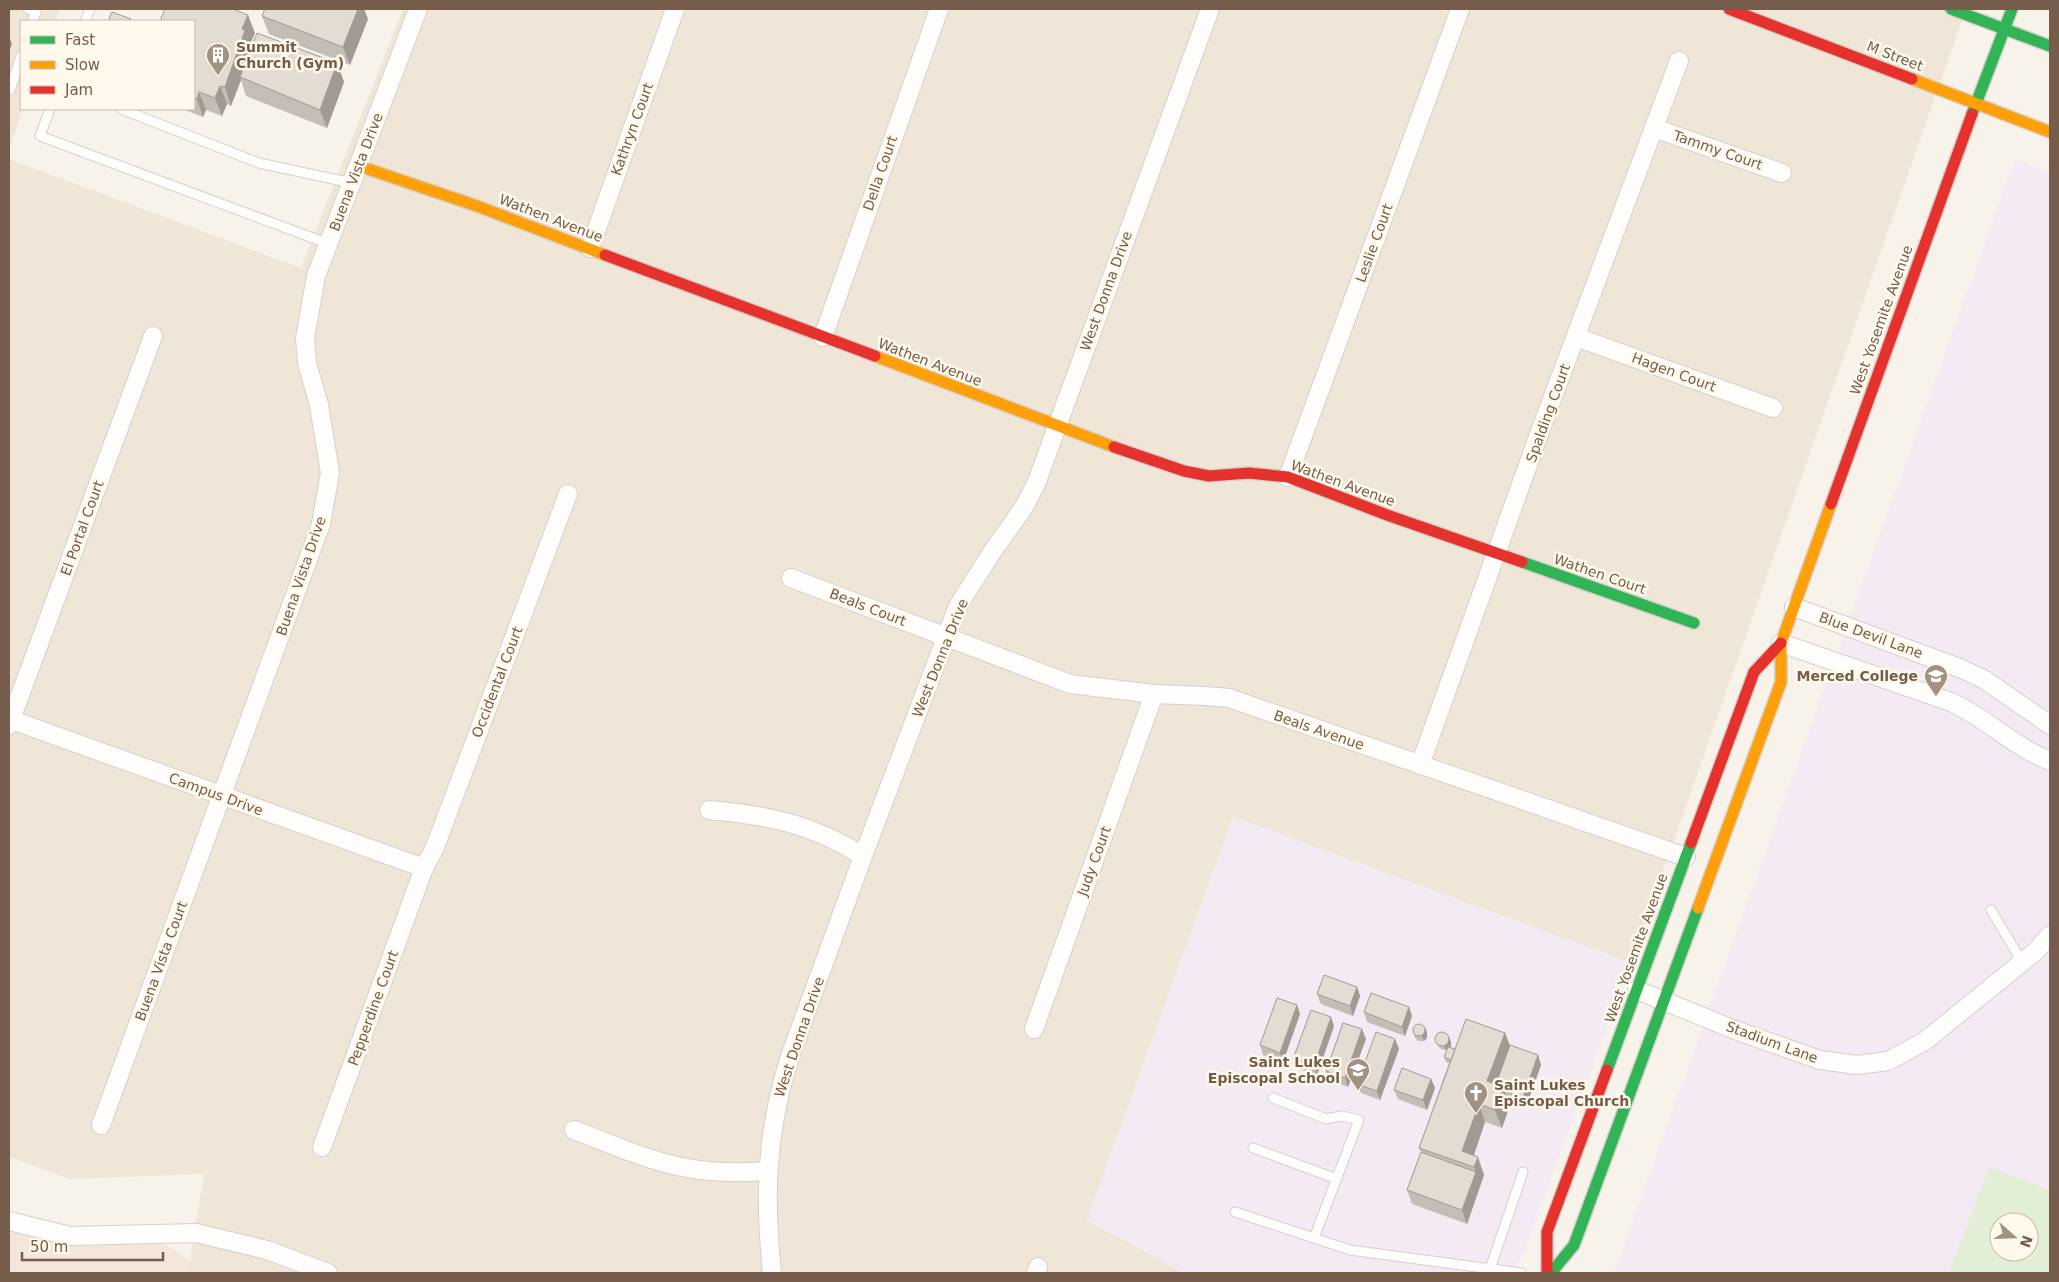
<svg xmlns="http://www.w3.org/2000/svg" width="2059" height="1282" font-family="'DejaVu Sans',sans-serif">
<rect width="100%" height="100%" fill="#f7f3eb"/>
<g fill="#f0e6d8">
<polygon points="9,9 60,9 56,21 21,21 21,109 23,109 9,148"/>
<polygon points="403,9 1966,9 1631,963 1233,817 1087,1220 1184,1273 185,1273 190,1260 204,1174 70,1179 9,1157 9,159 301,268"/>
</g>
<polygon fill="#f5e6db" points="9,1216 37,1224 144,1231 190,1260 185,1273 9,1273"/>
<g fill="#f4eaf3" fill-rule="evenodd">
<path d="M2015,159L2050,172V1273H1614ZM1999,1222H2029V1252H1999Z"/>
<polygon points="1233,817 1631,963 1524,1251 1513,1273 1184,1273 1087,1220"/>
</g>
<path fill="#e2eed6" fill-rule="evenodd" d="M1989,1167L2050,1190V1273H1949ZM1999,1222H2029V1252H1999Z"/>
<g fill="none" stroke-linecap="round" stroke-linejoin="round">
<g stroke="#d6d0c9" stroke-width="11">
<g id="lane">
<polyline points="28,9 36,12 33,21"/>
<polyline points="85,21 90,9"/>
<polyline points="10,90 21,56"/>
<polyline points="50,109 40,136 329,244"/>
<polyline points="121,109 259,163 352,183"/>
<polyline points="1991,910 2022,962"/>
<polyline points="1273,1098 1326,1119 1342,1116 1359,1120 1314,1238"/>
<polyline points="1253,1148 1337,1179"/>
<polyline points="1235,1212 1350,1250 1521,1273"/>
<polyline points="1490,1269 1523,1172"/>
</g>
</g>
<g stroke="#d6d0c9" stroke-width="20">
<g id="street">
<polyline points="1654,128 1782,173"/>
<polyline points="590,248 675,9"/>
<polyline points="823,337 939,9"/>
<polyline points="1576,337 1773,408"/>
<polyline points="1288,477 1460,9"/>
<polyline points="791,578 1070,684 1154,694 1206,696 1229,698 1686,857"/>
<polyline points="1794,607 1962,669 1985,680 2050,725"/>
<path d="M1781,643L1951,702C1986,718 2014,747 2050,761"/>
<polyline points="9,719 424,868"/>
<polyline points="9,725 153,336"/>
<polyline points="1420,765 1542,426 1679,61"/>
<path d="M709,810C768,815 812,824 863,856"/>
<polyline points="1637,990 1735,1030 1820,1060 1857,1065 1888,1061 1925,1041 2036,951 2050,935"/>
<polyline points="1034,1029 1154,694"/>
<polyline points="101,1125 321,524 330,473 319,405 307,363 305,338 316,276 418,9"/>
<path d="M574,1130C611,1144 648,1161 687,1168C714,1173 740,1173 768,1171"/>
<polyline points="322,1147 424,868 435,847 568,494"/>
<polyline points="9,1221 70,1236 196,1233 267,1250 328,1273"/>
<path d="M772,1273C764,1195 766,1135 789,1059L863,856L958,606L992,552L1024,507L1036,484L1210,9"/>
<polyline points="1036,1273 1038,1267"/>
</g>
</g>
<g stroke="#d7d0c9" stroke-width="14">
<g id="fast">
<polyline points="1951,9 2050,46"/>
<polyline points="1972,114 2012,9"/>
<polyline points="1522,562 1694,623"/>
<polyline points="1607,1070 1691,843"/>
<polyline points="1551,1273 1574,1245 1698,908"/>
</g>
</g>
<g stroke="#d7d0c9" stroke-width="14">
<g id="slow">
<polyline points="1912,79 2050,132"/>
<polyline points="359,166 477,206 605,255"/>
<polyline points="875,356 1114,447"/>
<polyline points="1698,908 1781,682 1781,643 1831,504"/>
</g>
</g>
<g stroke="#d7d0c9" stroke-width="14">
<g id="jam">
<polyline points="1729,9 1912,79"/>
<polyline points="605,255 875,356"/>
<polyline points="1114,447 1184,471 1209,476 1249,473 1288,477 1387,515 1522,562"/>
<polyline points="1831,504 1972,114"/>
<polyline points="1691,843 1754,672 1781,643"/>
<polyline points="1547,1273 1547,1232 1607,1070"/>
</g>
</g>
<use href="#lane" stroke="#fefdfc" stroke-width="9"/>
<use href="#street" stroke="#fefdfc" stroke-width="18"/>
<use href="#fast" stroke="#30b455" stroke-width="11"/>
<use href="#slow" stroke="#ff9f0a" stroke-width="11"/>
<use href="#jam" stroke="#e5322d" stroke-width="11"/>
</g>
<g fill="#c4bdb5">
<polygon points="265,9 364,9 368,19 350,65 269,34 262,16"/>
<polygon points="194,21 255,33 250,44 251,47 337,63 344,82 327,128 246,96 241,80 231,106 227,104 222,116 206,110 203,117 182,109 194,109"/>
<polygon points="1357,987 1360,996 1353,1016 1321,1004 1317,994"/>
<polygon points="1297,1005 1300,1014 1283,1062 1263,1055 1260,1045"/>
<polygon points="1409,1007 1412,1016 1405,1036 1367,1022 1364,1012"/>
<polygon points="1334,1026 1317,1075 1296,1068 1293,1059"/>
<polygon points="1413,1031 1427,1032 1427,1038 1424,1041 1418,1041 1414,1036"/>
<polygon points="1505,1033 1510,1046 1538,1055 1541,1065 1526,1107 1508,1100 1510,1105 1502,1128 1485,1122 1474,1155 1484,1175 1467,1224 1412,1204 1407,1190 1421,1152 1419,1148 1449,1063 1446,1062 1444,1057 1448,1049 1445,1050 1441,1049 1438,1046 1436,1041 1451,1042 1451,1046 1449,1047 1455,1049"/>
<polygon points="1366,1039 1348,1087 1329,1080 1326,1071"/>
<polygon points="1395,1039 1399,1049 1380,1100 1361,1093 1357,1084"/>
<polygon points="1431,1079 1435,1088 1427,1110 1398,1099 1394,1090"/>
</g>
<g fill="#a09a93">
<polygon points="358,9 364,9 368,19 350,65 343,47"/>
<polygon points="248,15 255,33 250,44 252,48 240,77 241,80 231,106 225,87 242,29"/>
<polygon points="9,36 12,44 9,52"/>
<polygon points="337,63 344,82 327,128 320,110"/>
<polygon points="220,86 227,104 222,116 215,98"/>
<polygon points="199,92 206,110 203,117 197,99"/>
<polygon points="1357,987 1360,996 1353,1016 1350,1006"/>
<polygon points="1297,1005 1300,1014 1283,1062 1280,1053"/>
<polygon points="1409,1007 1412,1016 1405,1036 1402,1027"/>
<polygon points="1331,1017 1334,1026 1317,1075 1314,1066"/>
<polygon points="1425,1027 1427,1032 1427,1038 1424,1041 1422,1036"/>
<polygon points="1362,1029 1366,1039 1348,1087 1345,1078"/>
<polygon points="1505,1033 1512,1051 1498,1088 1487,1081"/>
<polygon points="1449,1037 1451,1042 1451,1046 1445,1050 1444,1046"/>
<polygon points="1395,1039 1399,1049 1380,1100 1377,1091"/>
<polygon points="1538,1055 1541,1065 1526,1107 1523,1097"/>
<polygon points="1431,1079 1435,1088 1427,1110 1423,1100"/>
<polygon points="1503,1087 1510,1105 1502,1128 1495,1110"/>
<polygon points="1479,1104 1485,1122 1470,1166 1462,1151"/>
<polygon points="1478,1157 1484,1175 1467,1224 1462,1210 1476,1172 1474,1167"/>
</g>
<g fill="#e4dcd2" stroke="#a09a93">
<polygon points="165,9 233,9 248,15 242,29 245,30 225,87 220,86 215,98 199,92 197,99 194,97 194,21 160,21"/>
<polygon points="265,9 358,9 343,47 262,16"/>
<polygon points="112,12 131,19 130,21 108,21"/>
<polygon points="257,33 337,63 320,110 240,77"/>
<polygon points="1324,975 1357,987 1350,1006 1317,994"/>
<polygon points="1371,993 1409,1007 1402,1027 1364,1012"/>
<polygon points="1277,998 1297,1005 1280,1053 1260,1045"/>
<polygon points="1311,1010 1331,1017 1314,1066 1293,1059"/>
<polygon points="1466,1019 1505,1033 1487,1081 1503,1087 1495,1110 1479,1104 1462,1151 1478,1157 1474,1167 1419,1148"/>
<polygon points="1343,1023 1362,1029 1345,1078 1326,1071"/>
<circle cx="1419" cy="1030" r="6"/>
<polygon points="1376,1032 1395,1039 1377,1091 1357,1084"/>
<circle cx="1442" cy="1039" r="7"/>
<polygon points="1510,1045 1538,1055 1523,1097 1505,1091 1503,1087 1496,1084"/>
<polygon points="1448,1047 1455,1049 1451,1060 1444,1057"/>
<polygon points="1402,1068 1431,1079 1423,1100 1394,1090"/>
<polygon points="1421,1152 1476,1172 1462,1210 1407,1190"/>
</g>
<defs>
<g id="building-pin" transform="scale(1.25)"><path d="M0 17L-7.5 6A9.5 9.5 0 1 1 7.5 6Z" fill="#a39182" stroke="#fff9ec"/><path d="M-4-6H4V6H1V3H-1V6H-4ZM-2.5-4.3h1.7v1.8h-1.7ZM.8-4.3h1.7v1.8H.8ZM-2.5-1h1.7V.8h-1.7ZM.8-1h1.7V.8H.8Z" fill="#fff"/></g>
<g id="university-pin" transform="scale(1.25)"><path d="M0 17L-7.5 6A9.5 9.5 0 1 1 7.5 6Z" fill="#a39182" stroke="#fff9ec"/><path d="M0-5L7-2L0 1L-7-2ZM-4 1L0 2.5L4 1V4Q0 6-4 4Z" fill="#fff"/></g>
<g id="school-pin" transform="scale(1.25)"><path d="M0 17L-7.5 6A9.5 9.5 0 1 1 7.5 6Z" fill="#a39182" stroke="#fff9ec"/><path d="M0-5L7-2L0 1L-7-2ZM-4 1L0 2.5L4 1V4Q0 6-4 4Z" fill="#fff"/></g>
<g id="church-pin" transform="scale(1.25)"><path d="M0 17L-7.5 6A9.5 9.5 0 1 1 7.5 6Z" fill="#a39182" stroke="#fff9ec"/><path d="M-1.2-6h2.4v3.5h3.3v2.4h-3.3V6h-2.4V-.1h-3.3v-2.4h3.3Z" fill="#fff"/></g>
</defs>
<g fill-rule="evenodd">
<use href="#building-pin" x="218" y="55"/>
<use href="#university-pin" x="1936" y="676"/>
<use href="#school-pin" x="1358" y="1070"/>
<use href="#church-pin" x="1476" y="1093"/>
</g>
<g text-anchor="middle" stroke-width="5" stroke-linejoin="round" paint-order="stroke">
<g font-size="14" font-weight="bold" fill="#765c4a" stroke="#fff9ec" text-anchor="start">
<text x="236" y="52">Summit<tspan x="236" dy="16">Church (Gym)</tspan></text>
<text x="1918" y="681" text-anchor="end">Merced College</text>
<text x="1340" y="1067" text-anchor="end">Saint Lukes<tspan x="1340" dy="16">Episcopal School</tspan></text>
<text x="1494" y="1090">Saint Lukes<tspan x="1494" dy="16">Episcopal Church</tspan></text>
</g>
<g font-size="14" fill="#765c4a" stroke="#fff9ec">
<text transform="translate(1895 56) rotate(21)" y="5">M Street</text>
<text transform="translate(632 129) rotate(-70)" y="5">Kathryn Court</text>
<text transform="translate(1718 150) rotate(19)" y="5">Tammy Court</text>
<text transform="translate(356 172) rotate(-69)" y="5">Buena Vista Drive</text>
<text transform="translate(880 173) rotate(-71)" y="5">Della Court</text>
<text transform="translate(551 218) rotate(21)" y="5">Wathen Avenue</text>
<text transform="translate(1374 243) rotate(-70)" y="5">Leslie Court</text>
<text transform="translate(1106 291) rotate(-70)" y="5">West Donna Drive</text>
<text transform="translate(1881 320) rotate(-70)" y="5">West Yosemite Avenue</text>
<text transform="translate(930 362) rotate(21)" y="5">Wathen Avenue</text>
<text transform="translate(1674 372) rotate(20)" y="5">Hagen Court</text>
<text transform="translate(1548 413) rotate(-70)" y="5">Spalding Court</text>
<text transform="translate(1343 483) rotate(20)" y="5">Wathen Avenue</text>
<text transform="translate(82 528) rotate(-70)" y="5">El Portal Court</text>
<text transform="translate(1600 574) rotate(19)" y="5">Wathen Court</text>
<text transform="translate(301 576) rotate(-71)" y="5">Buena Vista Drive</text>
<text transform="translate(868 607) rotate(21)" y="5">Beals Court</text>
<text transform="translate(1871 635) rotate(20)" y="5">Blue Devil Lane</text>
<text transform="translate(940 658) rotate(-68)" y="5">West Donna Drive</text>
<text transform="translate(497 682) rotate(-69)" y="5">Occidental Court</text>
<text transform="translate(1319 730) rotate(19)" y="5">Beals Avenue</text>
<text transform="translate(216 794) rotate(20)" y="5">Campus Drive</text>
<text transform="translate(1094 861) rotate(-70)" y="5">Judy Court</text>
<text transform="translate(1636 948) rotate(-70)" y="5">West Yosemite Avenue</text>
<text transform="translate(161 961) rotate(-70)" y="5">Buena Vista Court</text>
<text transform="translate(373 1008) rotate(-70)" y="5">Pepperdine Court</text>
<text transform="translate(799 1037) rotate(-71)" y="5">West Donna Drive</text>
<text transform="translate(1772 1042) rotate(20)" y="5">Stadium Lane</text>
</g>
</g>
<rect width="2059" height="1282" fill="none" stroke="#765c4a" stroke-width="20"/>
<rect x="20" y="20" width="175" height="90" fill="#fff9ec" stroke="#c8baab"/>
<rect x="30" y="36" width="25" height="8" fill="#30b455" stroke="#c8baab"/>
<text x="65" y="45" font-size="15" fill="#765c4a">Fast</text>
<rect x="30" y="61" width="25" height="8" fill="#ff9f0a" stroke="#c8baab"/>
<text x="65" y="70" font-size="15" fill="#765c4a">Slow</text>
<rect x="30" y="86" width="25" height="8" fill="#e5322d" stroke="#c8baab"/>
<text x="65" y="95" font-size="15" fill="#765c4a">Jam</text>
<g transform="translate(2014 1237) rotate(110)"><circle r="24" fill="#fff9ec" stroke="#c8baab"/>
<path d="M0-4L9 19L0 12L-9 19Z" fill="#a39182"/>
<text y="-8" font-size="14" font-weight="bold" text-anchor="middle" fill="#765c4a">N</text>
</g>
<path d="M22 1252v8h141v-8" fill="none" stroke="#765c4a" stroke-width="2.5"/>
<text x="30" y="1252" font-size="15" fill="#765c4a" stroke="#fff9ec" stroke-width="4" paint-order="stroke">50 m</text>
</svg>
